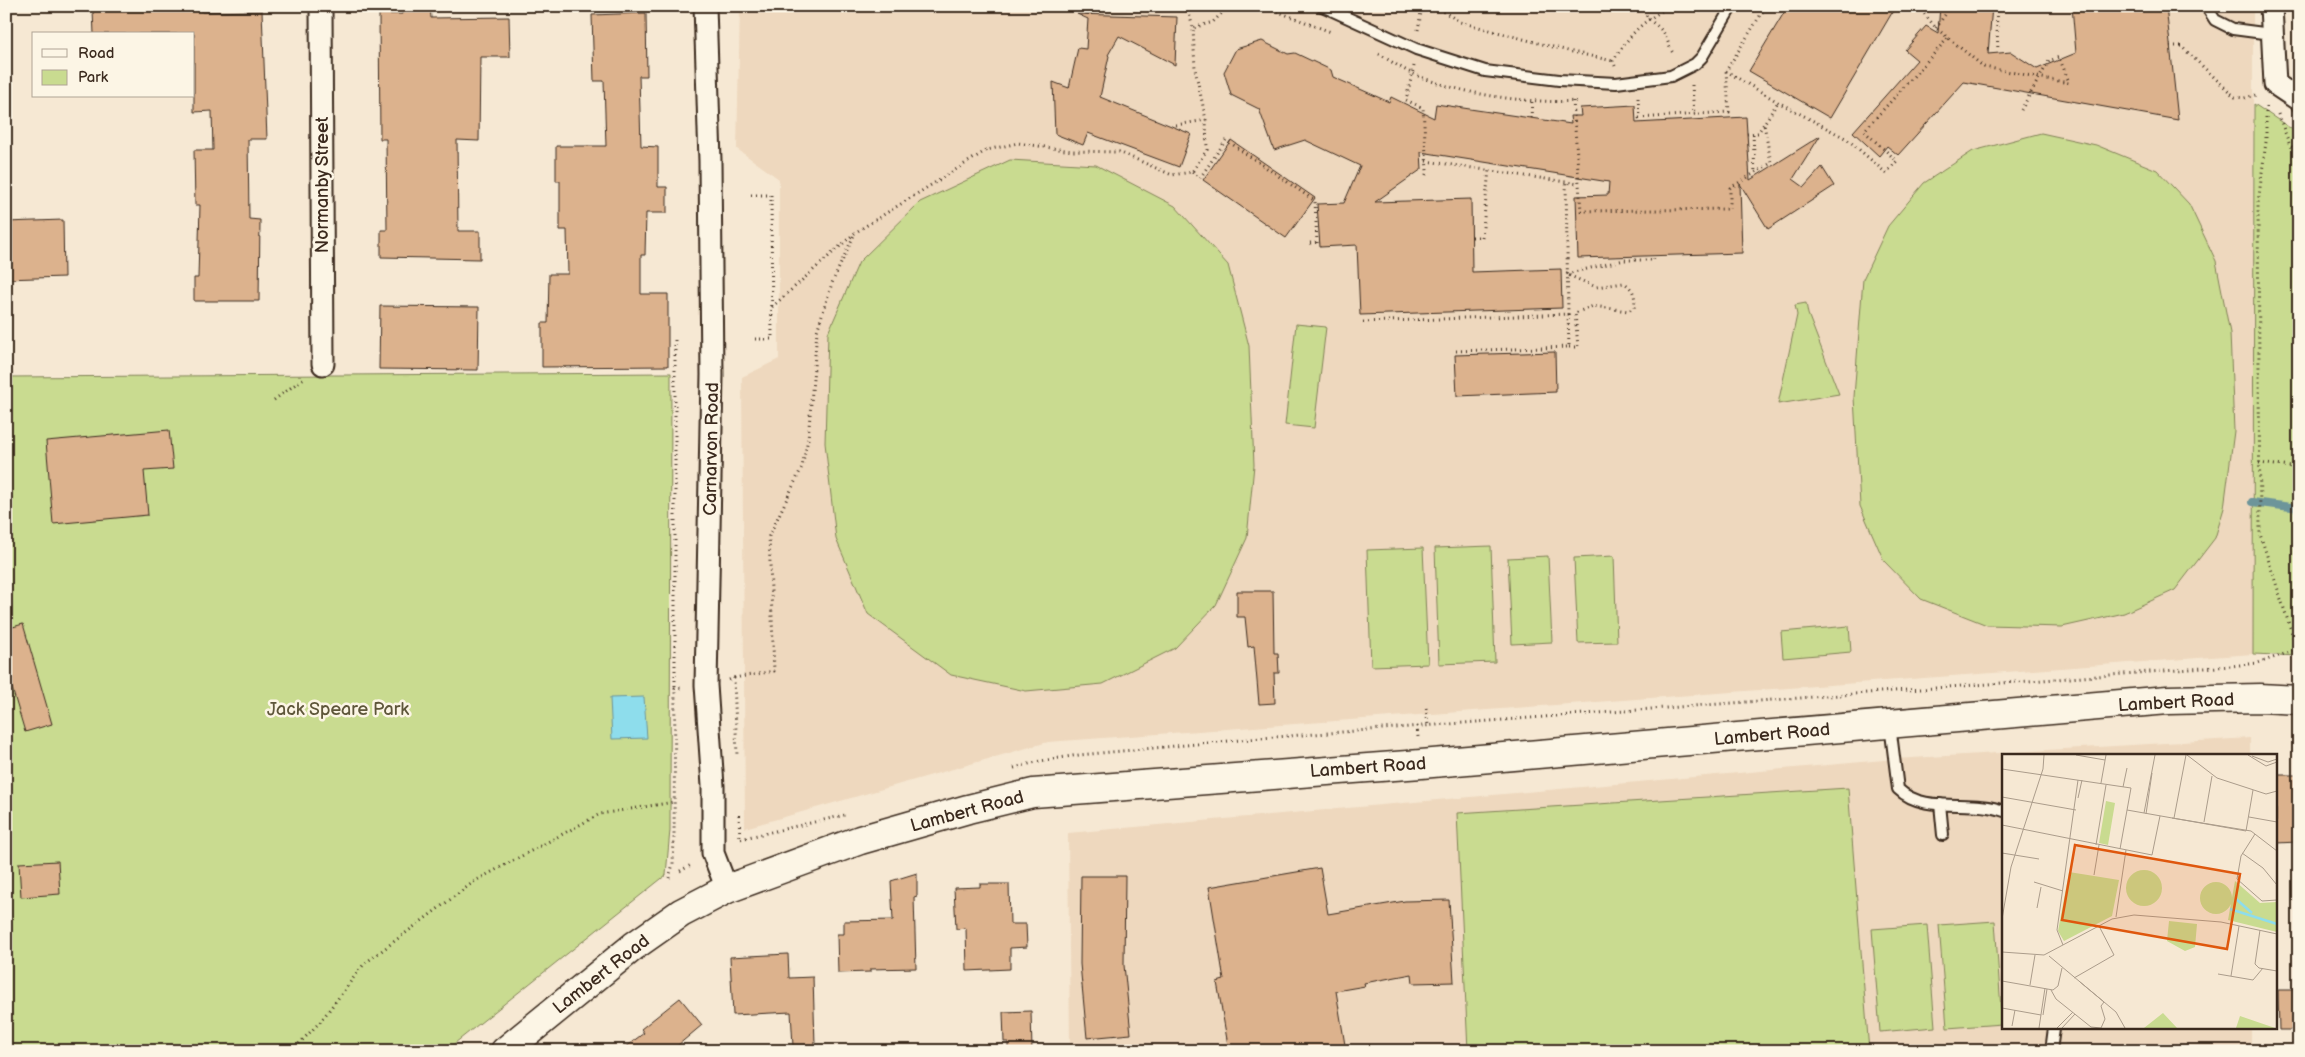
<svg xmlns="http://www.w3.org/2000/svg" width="2305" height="1057" font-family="'Balsamiq Sans',sans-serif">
<rect width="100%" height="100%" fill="#f6e8d3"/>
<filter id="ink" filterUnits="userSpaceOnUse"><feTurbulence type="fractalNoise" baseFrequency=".02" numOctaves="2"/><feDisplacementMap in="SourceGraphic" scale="10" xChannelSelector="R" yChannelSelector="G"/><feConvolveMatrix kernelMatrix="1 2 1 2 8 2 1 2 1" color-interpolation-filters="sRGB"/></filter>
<g filter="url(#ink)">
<g fill="#eed8be">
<polygon points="740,6 2253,6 2253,654 1048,742 745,828 742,377 779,359 779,179 737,149"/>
<polygon points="2250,738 2250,756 2004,756 2004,1028 2251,1028 2251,1051 1070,1051 1068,833 1895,759"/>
</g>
<g fill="#c9db90" stroke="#828257">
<polygon points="2254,104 2299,134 2299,656 2253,654"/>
<polygon points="2041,133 2096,145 2157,170 2189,204 2216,261 2230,333 2234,431 2224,508 2215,538 2175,590 2124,613 2062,627 1987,625 1921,599 1884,561 1860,506 1854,397 1863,279 1888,226 1924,183 1973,151"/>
<polygon points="1010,160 1096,165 1175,206 1228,265 1249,346 1254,465 1247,538 1216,605 1175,648 1103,684 1026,691 951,675 868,614 836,539 825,443 828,333 859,262 920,202"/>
<polygon points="1806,303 1808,314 1839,394 1778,404 1797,315 1795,305"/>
<polygon points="1296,324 1326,327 1314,428 1285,425"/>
<polygon points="671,373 670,830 666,875 445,1051 6,1051 6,377"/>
<polygon points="1491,546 1495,662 1439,664 1435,548"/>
<polygon points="1423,548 1428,664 1371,666 1367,550"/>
<polygon points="1548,556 1552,642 1512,644 1508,558"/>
<polygon points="1614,556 1617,642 1578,643 1574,558"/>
<polygon points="1849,626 1851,652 1783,658 1781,632"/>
<polygon points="1848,788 1869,1051 1468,1051 1457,813"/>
<polygon points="1995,921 2002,1024 1947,1028 1939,925"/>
<polygon points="1927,925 1935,1027 1880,1032 1872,929"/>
</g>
<polygon fill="#8eddec" stroke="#6d959a" points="644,697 647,738 612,739 610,698"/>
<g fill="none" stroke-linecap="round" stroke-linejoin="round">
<polyline stroke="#6d959a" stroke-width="8" points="2252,502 2299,508"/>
</g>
<g fill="#dcb28d" stroke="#3b2a1e">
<polygon points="163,6 202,7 202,12 262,11 267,139 248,139 249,219 260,220 259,301 194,301 194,278 198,278 200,205 195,205 194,150 213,150 212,111 194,112 194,34 94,34 93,11"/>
<polygon points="402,6 430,6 431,18 509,17 510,57 480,57 479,141 457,140 458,231 480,231 480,259 381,257 381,230 387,230 386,139 380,139 379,14 402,14"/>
<polygon points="1788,6 1896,6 1830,118 1749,71"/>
<polygon points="1940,6 1992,6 1988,54 2011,52 2037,69 2076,53 2072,6 2166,6 2178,120 1964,82 1898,155 1887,146 1879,156 1853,132 1917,60 1905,50 1926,26 1938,33"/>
<polygon points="646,13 647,76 639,76 641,146 658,147 658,187 667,187 667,213 646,213 645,255 641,255 641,294 668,294 668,366 542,367 542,323 548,323 549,274 568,274 567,230 560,230 560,181 556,181 556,146 606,146 604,81 594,81 592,15"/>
<polygon points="1077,14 1177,17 1175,65 1119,36 1108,55 1109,56 1100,97 1191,134 1179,167 1088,133 1083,145 1055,134 1053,82 1069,88 1078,48 1086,49 1088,19"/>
<polygon points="1262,41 1288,54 1295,53 1331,70 1333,77 1389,102 1391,97 1434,118 1436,104 1571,124 1570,116 1581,116 1580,108 1635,105 1636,123 1746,117 1750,180 1820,136 1793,179 1804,187 1822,167 1834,186 1768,229 1740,184 1742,253 1578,258 1576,196 1608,195 1609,182 1421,152 1422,169 1375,202 1471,199 1472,272 1561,269 1562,308 1360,315 1357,245 1320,247 1317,204 1344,203 1360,166 1305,140 1274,150 1259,109 1231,95 1224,72 1236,49"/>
<polygon points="1231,140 1315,198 1286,238 1203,180"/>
<polygon points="63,220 64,277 6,279 6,222"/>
<polygon points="380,306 479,307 478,370 379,369"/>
<polygon points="1555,352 1556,392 1457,396 1455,355"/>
<polygon points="169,430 173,469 144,471 148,515 53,524 46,441"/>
<polygon points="1237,591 1273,591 1274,653 1278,653 1279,673 1274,673 1275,703 1259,704 1254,646 1248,647 1245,617 1237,617"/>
<polygon points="23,624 52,724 25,732 6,668 6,629"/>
<polygon points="2276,775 2299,775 2299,842 2276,843"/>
<polygon points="58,861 60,894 21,897 19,863"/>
<polygon points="1320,868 1328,914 1405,901 1449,900 1454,982 1413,983 1412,974 1364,983 1365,986 1336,991 1346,1051 1229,1051 1217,982 1224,980 1209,887"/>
<polygon points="917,873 917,896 914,897 916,968 870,969 870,972 838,973 837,934 844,934 844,921 893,920 891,881"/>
<polygon points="1081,876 1125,876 1124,965 1131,1034 1087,1038 1080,964"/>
<polygon points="980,884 1009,884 1010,924 1026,924 1027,947 1010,948 1010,969 967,971 966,928 956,929 954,888 980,887"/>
<polygon points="788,954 789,978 813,977 815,1045 793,1046 791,1012 733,1015 730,957"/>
<polygon points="2278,990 2299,990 2299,1030 2279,1030"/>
<polygon points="680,998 702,1025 671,1051 620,1051 644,1033 641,1029"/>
<polygon points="1031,1011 1032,1051 1008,1051 1008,1042 1004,1042 1003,1012"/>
</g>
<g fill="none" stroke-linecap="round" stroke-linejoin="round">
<g stroke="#3b2a1e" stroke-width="14">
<g id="service">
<polyline points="1322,6 1416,49 1485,71 1559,80 1616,83 1671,76 1695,64 1702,57 1732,6"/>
<polyline points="2206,6 2215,20 2233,29 2271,34"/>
<path d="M1890,725L1898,789C1925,815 1970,798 2004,811"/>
<polyline points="1940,804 1943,835"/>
<polyline points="2051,1051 2054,1028"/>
</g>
</g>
<g stroke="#3b2a1e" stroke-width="25">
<g id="minor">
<polyline points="321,6 323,364"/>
<polyline points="705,6 710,161 712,375 706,685 713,786 713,853 727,889"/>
<polyline points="2271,6 2275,84 2299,100"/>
</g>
</g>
<g stroke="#3b2a1e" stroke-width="31">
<polyline id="secondary" points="505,1051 634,946 681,913 727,889 860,840 968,809 1033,793 1421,764 2168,700 2260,698 2299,700"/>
</g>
<g stroke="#3b2a1e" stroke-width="3" stroke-dasharray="1 4" stroke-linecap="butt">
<polyline points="1187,6 1193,28"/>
<polyline points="1263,6 1331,32"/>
<polyline points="1435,6 1460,22 1568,51 1613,61"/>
<path d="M1642,6C1648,23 1653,20 1663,32C1668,38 1668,47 1674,54"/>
<polyline points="1783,6 1786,8"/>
<polyline points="1918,6 1936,28 1984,67 2069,83"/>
<polyline points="1996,6 1998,51"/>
<polyline points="1936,28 1947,12 1947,6"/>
<polyline points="1418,30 1422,6"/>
<polyline points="2170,46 2181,46 2235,97 2244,98 2256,95"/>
<path d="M1379,54C1391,61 1403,70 1416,75C1463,95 1529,104 1579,101"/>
<polyline points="1414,66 1406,100 1423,108 1427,171 1425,178"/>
<path d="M1615,66L1613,61C1632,32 1641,22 1671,6"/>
<polyline points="1726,71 1778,102 1847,139 1886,173 1897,161 1864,131 1948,38"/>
<polyline points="1692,85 1694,115"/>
<polyline points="1638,98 1639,118 1729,112 1726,71 1766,6"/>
<polyline points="1573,101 1581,211 1730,209 1730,188 1771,163 1764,124"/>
<polyline points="2266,107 2266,142 2258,203 2260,534 2297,649"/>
<polyline points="2021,110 2049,61 2059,57 2069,82"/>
<polyline points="2278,114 2289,143 2299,157"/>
<polyline points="1531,118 1532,100"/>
<polyline points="1176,125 1206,120"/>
<polyline points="1747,134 1758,133 1778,102"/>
<polyline points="1753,134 1755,173"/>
<polyline points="1426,161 1579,184"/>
<polyline points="1192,172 1200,178 1226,140 1315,201 1317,243"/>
<polyline points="751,195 771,195 772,339 751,339"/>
<polyline points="1472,237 1482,237 1489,170"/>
<polyline points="1310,243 1320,242"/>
<polyline points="772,307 856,232 987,150 1018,143 1072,151 1119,152 1172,175 1192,172 1207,150 1206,120 1195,69 1193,28 1213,22 1229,6"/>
<polyline points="1363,322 1568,314 1566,182"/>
<polyline points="675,340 675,688"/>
<path d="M1569,347H1578L1575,313L1593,306L1628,311L1634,308C1636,297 1634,289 1624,283L1596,287L1566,274L1624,260H1654V256"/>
<polyline points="1456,351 1569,347 1568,314"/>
<polyline points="274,400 304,378"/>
<polyline points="2259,463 2299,468"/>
<polyline points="734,678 774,671 769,536 802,467 808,439 817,331 832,283 854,235"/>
<polyline points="729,680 734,678 737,756"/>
<polyline points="1426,708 1428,725"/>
<polyline points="1417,726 1418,737"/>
<polyline points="1014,768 1040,761 1079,755 1261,738 2231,666 2258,663 2299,649"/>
<polyline points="739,815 740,839 845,815"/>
<polyline points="680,871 693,864"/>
<polyline points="669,878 673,864 674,839 675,688 683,688"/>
<polyline points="292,1051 320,1022 364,964 475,881 600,814 674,802"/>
</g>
<use href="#service" stroke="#fcf5e5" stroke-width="10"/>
<use href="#minor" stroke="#fcf5e5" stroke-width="21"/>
<use href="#secondary" stroke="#fcf5e5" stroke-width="28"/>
</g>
</g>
<g text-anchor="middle" stroke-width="5" stroke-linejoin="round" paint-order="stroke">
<g font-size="18" fill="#3b2a1e" stroke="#fcf5e5">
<text transform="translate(322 185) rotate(-90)" y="6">Normanby Street</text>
<text transform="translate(711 449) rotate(-89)" y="6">Carnarvon Road</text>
<text transform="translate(2176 702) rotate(-3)" y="6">Lambert Road</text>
<text transform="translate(1772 734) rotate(-5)" y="6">Lambert Road</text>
<text transform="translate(1368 767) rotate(-4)" y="6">Lambert Road</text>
<text transform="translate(967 811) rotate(-15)" y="6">Lambert Road</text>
<text transform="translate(601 974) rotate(-38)" y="6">Lambert Road</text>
</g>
<g font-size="18" fill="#5e563a" stroke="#fcf5e5">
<text x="338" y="715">Jack Speare Park</text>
</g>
</g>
<g transform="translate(2002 754)">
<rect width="275" height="275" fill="#f6e8d3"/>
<path d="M104,47L113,49L106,91L97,89ZM124 134a18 18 0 1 1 36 0a18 18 0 1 1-36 0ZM67,118L117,126L110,162L62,187L56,177ZM233,127L258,149L275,148V178L226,166ZM198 144a16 16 0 1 1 32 0a16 16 0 1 1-32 0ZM167,167L195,170L193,193L183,197L165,187ZM161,259L175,274H142ZM238,262L273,274H234Z" fill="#c9db90"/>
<path fill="none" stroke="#8eddec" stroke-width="2.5" d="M234,145L250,159M228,155L275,170"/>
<path fill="none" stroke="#ab9c8b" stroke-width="1" d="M74,1L103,6M185,1L215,24L264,40L275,37M246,1L264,12L275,8M250,2L266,8L275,5M0,15L129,34L118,95M99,29L104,1M121,33L125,14M0,43L74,56M76,44L80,26M125,56L244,77M142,59L153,1M144,60L150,19M247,63L275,68M170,64L249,77L275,97M172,64L184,1M202,68L210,22M0,71L150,101L158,62M244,77L251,36M253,80L239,102L235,125L260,147L275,146M94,91L104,31M0,99L37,105M240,99L261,114L275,131M92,121L97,91M32,128L61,137M35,154L39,133M114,163L124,96M0,165L9,113L41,15L42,1M97,172L112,201M258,176L253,210L257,214L275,217M61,191L55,176L76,26M0,198L42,201L110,165L132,161L219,168L275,180M47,202L114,258L123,274M216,220L251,226L261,214M229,222L237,172M72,224L112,201M0,227L51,236L56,232L60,214M28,231L33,201M49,236L54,245L89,273L99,274L103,265L99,252L102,248L78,228M0,254L39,261M41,261L45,235M10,272L13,256M37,274L43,234M55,274L71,258M60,274L73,260"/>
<path fill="#df570d" fill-opacity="0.15" stroke="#df570d" stroke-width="2.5" d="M73,91L238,120L225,195L60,166Z"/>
<rect width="275" height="275" fill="none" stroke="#3b2a1e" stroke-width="2.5"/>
</g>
<rect width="2305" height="1057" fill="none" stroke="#fcf5e5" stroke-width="25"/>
<rect x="12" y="12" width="2280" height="1032" fill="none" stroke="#3b2a1e" stroke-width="2" filter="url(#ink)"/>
<rect x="32" y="32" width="162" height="65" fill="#fcf5e5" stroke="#afa495"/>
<rect x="42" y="49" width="25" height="8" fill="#fcf5e5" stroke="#afa495"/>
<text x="78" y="58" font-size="15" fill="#3b2a1e">Road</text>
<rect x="42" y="70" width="25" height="15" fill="#c9db90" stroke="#afa495"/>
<text x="78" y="82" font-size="15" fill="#3b2a1e">Park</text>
</svg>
